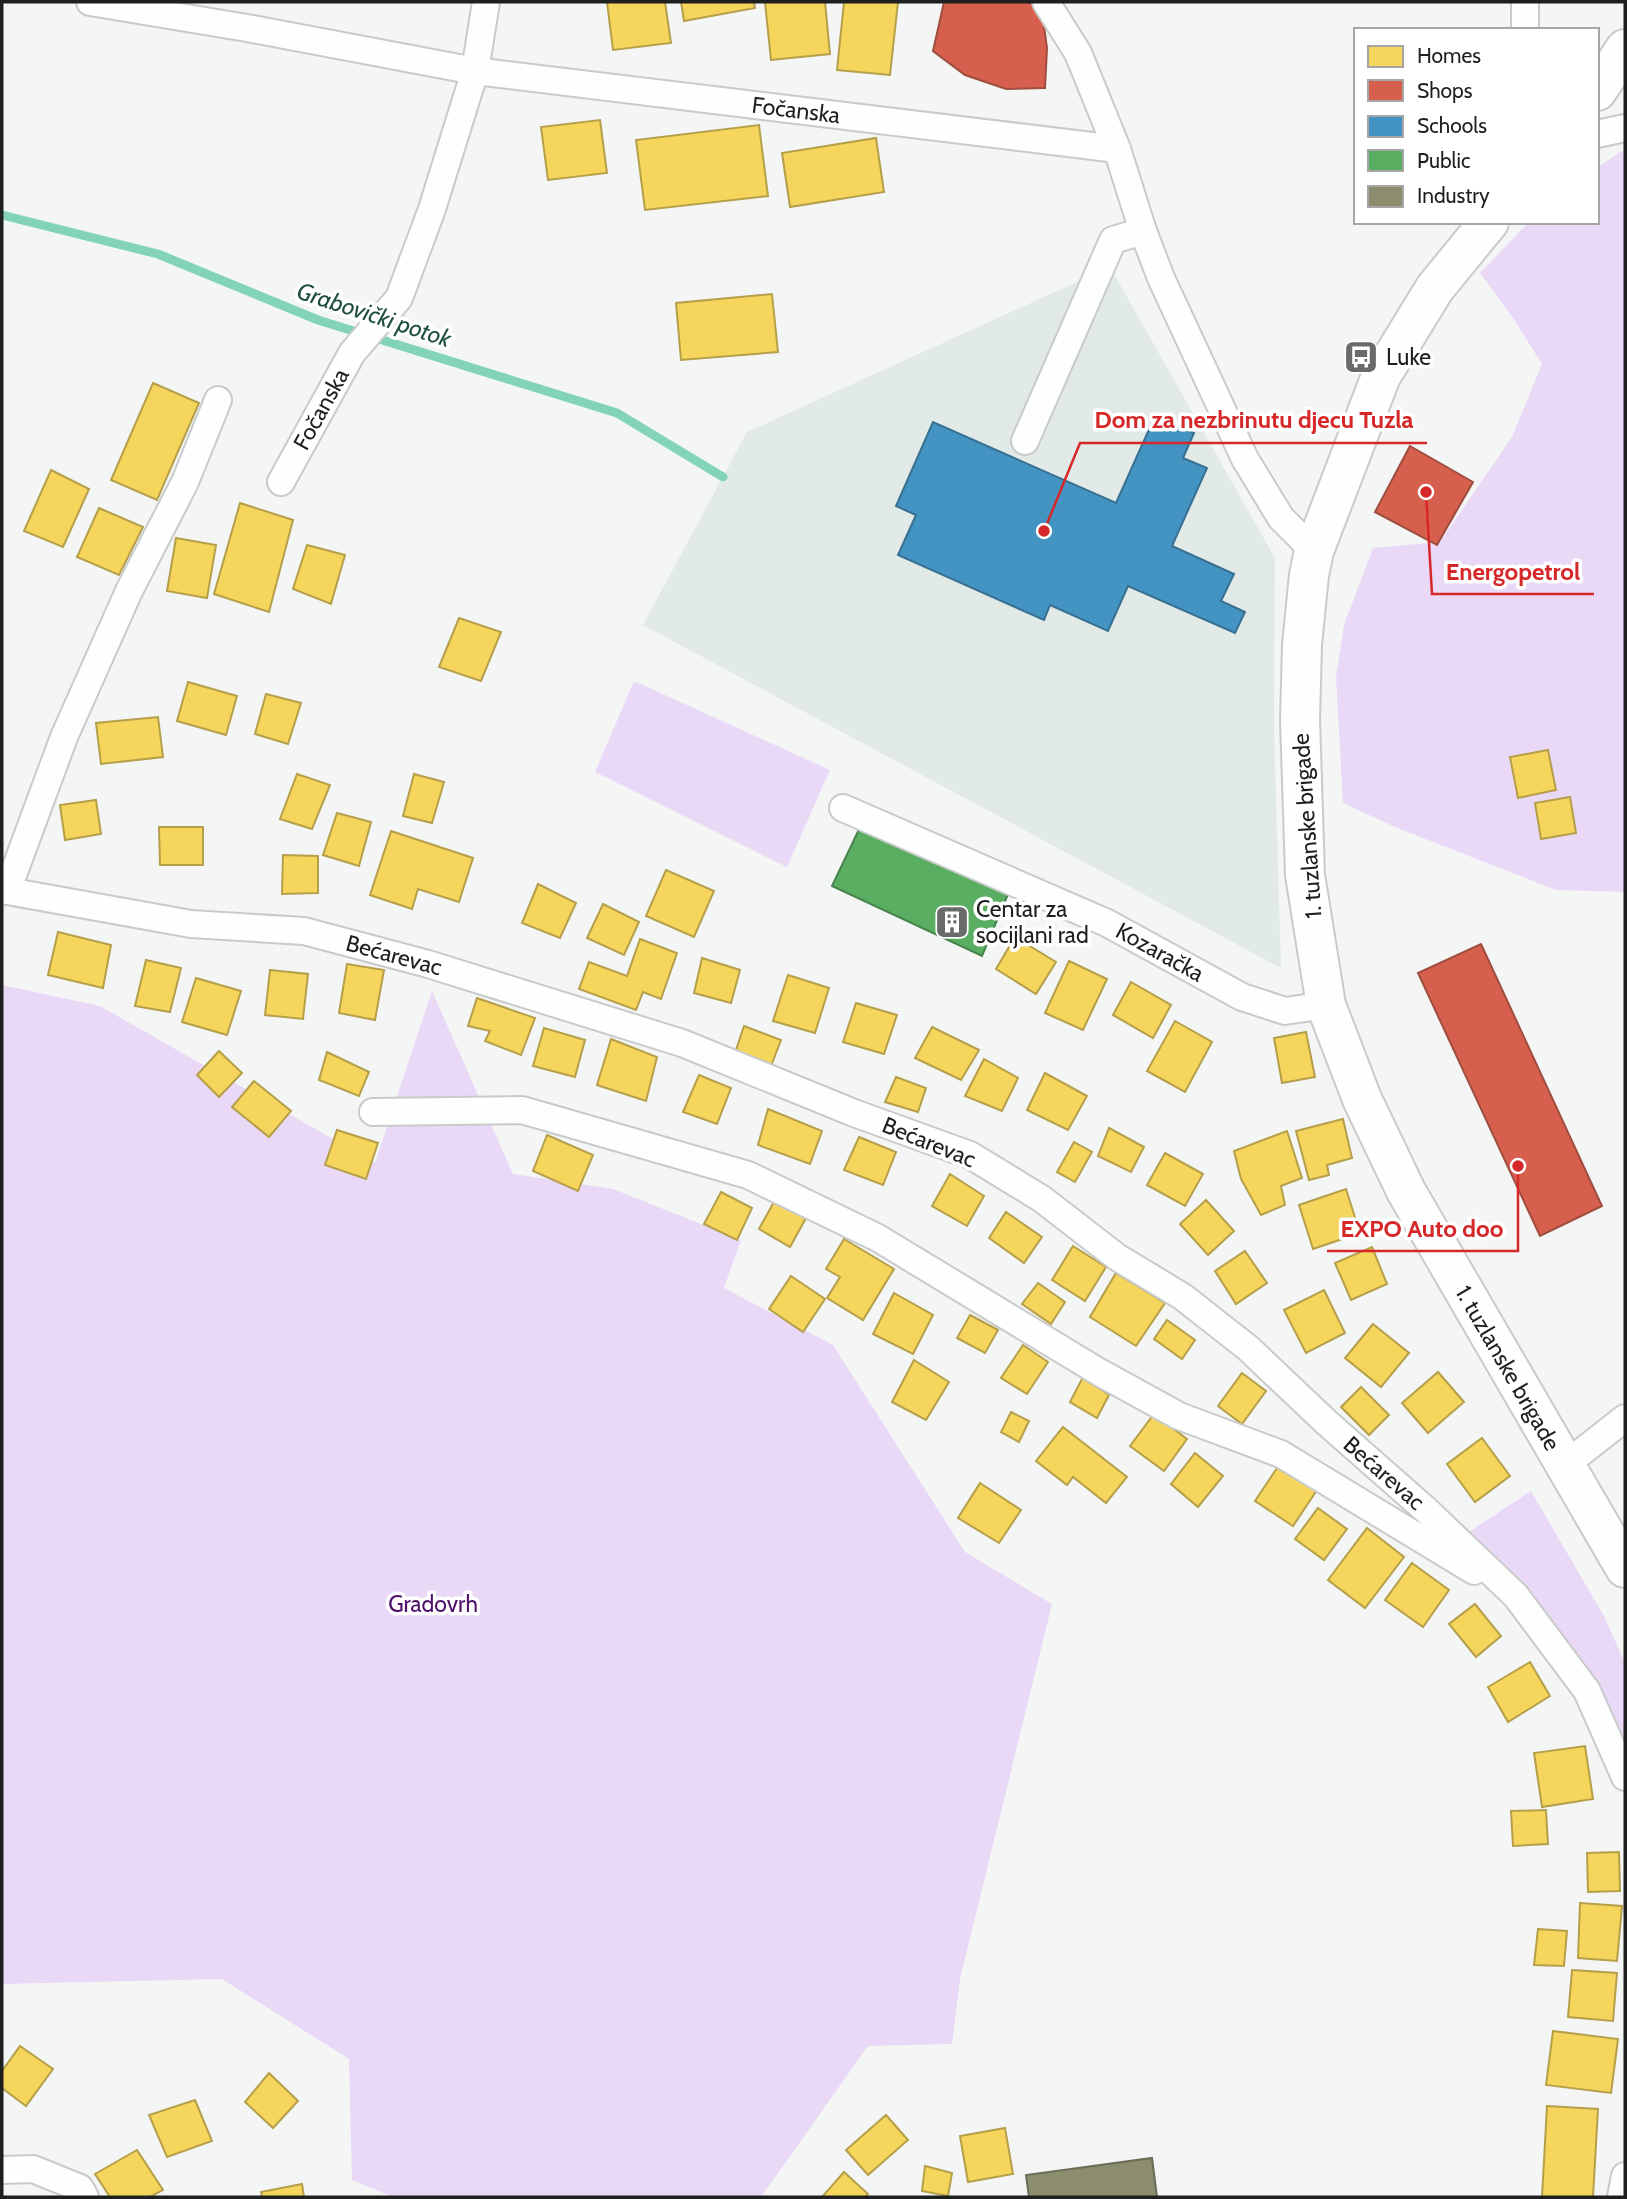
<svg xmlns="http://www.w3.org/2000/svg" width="1627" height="2199" font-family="Cabin,sans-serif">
<rect width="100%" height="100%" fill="#f3f6f5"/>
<polygon fill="#e1eae6" points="1110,267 1275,558 1274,731 1281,968 643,625 747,432"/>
<g fill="#ead8f7">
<polygon points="1625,151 1625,892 1556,890 1395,827 1343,803 1336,677 1344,625 1373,548 1440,542 1512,437 1542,364 1513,318 1480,273 1529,222 1597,222 1597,168 1620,152"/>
<polygon points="634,681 830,770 787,867 595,772"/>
<polygon points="2,985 100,1006 375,1163 432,991 513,1174 613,1189 741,1240 724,1288 833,1345 965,1552 1052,1604 960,1979 952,2044 868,2046 761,2197 393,2197 352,2180 349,2059 222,1979 2,1984"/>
<polygon points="1531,1491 1604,1616 1625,1663 1625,1745 1586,1669 1536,1601 1469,1532"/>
</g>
<g fill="#f6d55c" stroke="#b59f4a" stroke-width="2">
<polygon points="607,2 665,2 671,43 613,50"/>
<polygon points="681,2 754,2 755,8 684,21"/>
<polygon points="765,2 825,2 830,54 771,60"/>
<polygon points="844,2 898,2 890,75 837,70"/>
<polygon points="600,120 607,173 548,180 541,127"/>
<polygon points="759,125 768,196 645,210 636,140"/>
<polygon points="876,138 884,192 790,207 782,153"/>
<polygon points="772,294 778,352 681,360 676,303"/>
<polygon points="153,383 199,403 157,500 111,480"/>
<polygon points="51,470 89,489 63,547 24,531"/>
<polygon points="240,503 293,520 269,612 214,594"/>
<polygon points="99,508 143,527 119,575 77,557"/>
<polygon points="176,538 216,545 207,598 167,591"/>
<polygon points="307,545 345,555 331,604 293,589"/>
<polygon points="459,618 501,632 481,681 439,667"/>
<polygon points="188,682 237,696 226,735 177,721"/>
<polygon points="266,694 301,703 288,744 255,734"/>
<polygon points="158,717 163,757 101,764 96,723"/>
<polygon points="1548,750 1556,790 1518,798 1510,757"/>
<polygon points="297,774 330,785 312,829 280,819"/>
<polygon points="414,774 444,782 432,823 403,816"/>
<polygon points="1570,797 1576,833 1541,839 1535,803"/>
<polygon points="96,800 101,834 65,840 60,805"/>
<polygon points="337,813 371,822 359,866 323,855"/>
<polygon points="159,827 203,827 203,865 160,865"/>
<polygon points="391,831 473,858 459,902 418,889 412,909 370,895"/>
<polygon points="283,855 318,856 318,893 282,894"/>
<polygon points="666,870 714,891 694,937 646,916"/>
<polygon points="538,884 576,903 560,938 522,923"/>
<polygon points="603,904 639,922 624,955 587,938"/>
<polygon points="58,932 111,945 103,988 48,975"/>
<polygon points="1015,937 1056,962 1036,994 996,969"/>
<polygon points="640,939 677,953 661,999 643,992 636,1010 579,989 589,962 627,976"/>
<polygon points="702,958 740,970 731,1003 694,993"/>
<polygon points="146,960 181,968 170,1012 135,1006"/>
<polygon points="1069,961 1107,979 1083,1030 1045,1013"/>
<polygon points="347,964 384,970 375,1020 339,1013"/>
<polygon points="270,970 308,974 303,1019 265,1015"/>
<polygon points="788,975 829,988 815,1033 773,1021"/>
<polygon points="196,978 241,991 227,1035 182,1022"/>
<polygon points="1131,982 1171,1005 1153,1038 1113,1015"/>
<polygon points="477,998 535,1018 521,1055 485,1041 490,1031 468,1026"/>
<polygon points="856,1003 897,1015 884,1054 843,1042"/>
<polygon points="1175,1021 1212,1042 1185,1092 1147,1071"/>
<polygon points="744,1026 781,1040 771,1066 735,1053"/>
<polygon points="932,1027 979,1050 961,1080 915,1058"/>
<polygon points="544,1028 585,1040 575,1077 533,1066"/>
<polygon points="1306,1032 1315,1077 1282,1083 1274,1038"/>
<polygon points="611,1039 657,1057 646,1101 597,1085"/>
<polygon points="219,1051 242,1073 219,1097 197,1075"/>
<polygon points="327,1052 369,1072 359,1096 319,1080"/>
<polygon points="984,1059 1018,1078 1002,1111 965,1096"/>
<polygon points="1045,1073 1087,1096 1068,1130 1027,1110"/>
<polygon points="699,1075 731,1088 717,1124 683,1112"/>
<polygon points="896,1077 926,1088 918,1112 885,1102"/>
<polygon points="254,1081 291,1111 269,1137 232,1107"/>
<polygon points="768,1109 822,1131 810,1164 758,1145"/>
<polygon points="1343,1119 1352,1158 1327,1165 1329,1175 1309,1180 1296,1131"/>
<polygon points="1109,1128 1144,1147 1131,1172 1098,1156"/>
<polygon points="337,1130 378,1143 366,1179 325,1165"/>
<polygon points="1287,1131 1302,1178 1281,1186 1285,1205 1261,1215 1241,1179 1234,1151"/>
<polygon points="547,1135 593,1155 578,1191 533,1171"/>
<polygon points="859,1137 896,1152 883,1185 844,1170"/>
<polygon points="1074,1142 1092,1152 1075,1182 1057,1172"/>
<polygon points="1165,1153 1203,1174 1185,1206 1147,1185"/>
<polygon points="950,1174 984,1196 967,1226 932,1206"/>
<polygon points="1346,1189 1360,1233 1313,1249 1299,1205"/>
<polygon points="721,1192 752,1208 737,1240 704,1224"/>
<polygon points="775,1200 806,1218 790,1247 759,1229"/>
<polygon points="1206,1200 1234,1231 1208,1255 1180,1224"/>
<polygon points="1006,1212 1042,1237 1024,1263 989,1238"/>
<polygon points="844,1239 894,1269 863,1320 827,1298 840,1277 826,1269"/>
<polygon points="1073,1246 1106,1267 1085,1301 1052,1280"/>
<polygon points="1372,1247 1387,1284 1351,1300 1335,1263"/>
<polygon points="1245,1251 1267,1283 1236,1304 1215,1271"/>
<polygon points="1116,1273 1165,1303 1136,1346 1090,1317"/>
<polygon points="791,1276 825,1299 803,1332 769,1309"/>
<polygon points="1038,1283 1065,1302 1051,1324 1022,1304"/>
<polygon points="1324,1290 1345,1333 1306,1353 1284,1310"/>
<polygon points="894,1293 933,1315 913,1354 873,1334"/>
<polygon points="970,1315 998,1330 985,1353 957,1338"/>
<polygon points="1167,1320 1195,1340 1182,1359 1154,1339"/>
<polygon points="1373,1324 1409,1353 1381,1387 1345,1358"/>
<polygon points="1023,1345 1048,1362 1027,1394 1001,1378"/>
<polygon points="914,1360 949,1382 926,1420 892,1402"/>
<polygon points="1438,1372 1464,1402 1428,1433 1402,1403"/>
<polygon points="1242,1373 1266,1391 1242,1424 1218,1406"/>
<polygon points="1083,1377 1109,1395 1097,1418 1070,1402"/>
<polygon points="1361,1387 1389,1415 1369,1435 1341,1407"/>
<polygon points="1011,1412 1029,1421 1019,1442 1001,1432"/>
<polygon points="1154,1414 1187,1439 1164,1471 1130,1446"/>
<polygon points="1063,1427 1127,1477 1106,1503 1073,1477 1067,1485 1036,1461"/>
<polygon points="1482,1438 1510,1476 1475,1502 1447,1464"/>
<polygon points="1195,1453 1223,1476 1198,1507 1171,1484"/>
<polygon points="1279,1465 1317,1490 1293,1526 1255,1501"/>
<polygon points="980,1483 1021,1510 999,1543 958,1518"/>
<polygon points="1318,1508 1347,1529 1324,1560 1295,1539"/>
<polygon points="1367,1528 1404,1557 1365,1608 1328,1580"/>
<polygon points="1412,1563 1449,1590 1423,1627 1385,1600"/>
<polygon points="1475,1604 1501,1636 1476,1657 1449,1624"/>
<polygon points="1530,1662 1550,1696 1508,1722 1488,1687"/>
<polygon points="1585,1746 1593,1799 1542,1807 1534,1753"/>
<polygon points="1546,1810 1548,1844 1513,1846 1511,1811"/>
<polygon points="1619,1852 1620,1891 1588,1892 1587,1853"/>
<polygon points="1580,1903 1622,1906 1617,1961 1578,1958"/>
<polygon points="1538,1929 1567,1931 1564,1966 1534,1965"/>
<polygon points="1572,1970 1617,1973 1613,2021 1568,2017"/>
<polygon points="1553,2031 1618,2039 1611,2093 1546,2085"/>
<polygon points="20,2046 53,2069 26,2106 2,2088 2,2071"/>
<polygon points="269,2073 298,2101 273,2128 245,2102"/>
<polygon points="195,2100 212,2141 167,2157 149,2115"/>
<polygon points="1547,2106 1598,2109 1593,2197 1542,2197"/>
<polygon points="886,2115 908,2140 868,2175 846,2150"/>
<polygon points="1005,2128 1013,2174 968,2182 960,2136"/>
<polygon points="137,2150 163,2190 150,2197 110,2197 95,2174"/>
<polygon points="925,2166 952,2173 948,2196 922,2191"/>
<polygon points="844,2172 868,2194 865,2197 822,2197"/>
<polygon points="302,2184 304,2197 262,2197 261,2192"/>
</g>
<g fill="#d6604d" stroke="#9f4d3f" stroke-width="2">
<polygon points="944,2 1028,2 1042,11 1047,48 1045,88 1006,89 965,75 933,51"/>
<polygon points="1410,446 1473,482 1437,545 1375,512"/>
<polygon points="1481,944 1602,1206 1540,1236 1418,973"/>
</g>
<polygon fill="#4393c3" stroke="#387092" stroke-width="2" points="1155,416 1194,433 1183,458 1207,468 1172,546 1234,574 1221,601 1245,612 1235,633 1128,586 1108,631 1050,605 1044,620 898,555 916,515 896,506 933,422 1116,503"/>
<polygon fill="#5aae61" stroke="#48834d" stroke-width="2" points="862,823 1011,887 982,956 832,886"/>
<polygon fill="#8c8c6e" stroke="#6b6c56" stroke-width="2" points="1152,2158 1157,2197 1029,2197 1026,2175"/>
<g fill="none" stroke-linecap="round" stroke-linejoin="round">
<polyline stroke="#82d3ba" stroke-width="9" points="2,215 158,254 318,320 617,413 723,477"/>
<g stroke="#c9cbca" stroke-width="30">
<g id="street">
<polyline points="90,2 247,28 475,71 486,2"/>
<polyline points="1046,2 1078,53 1117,149 1143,231 1161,278 1245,459 1281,518 1314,551"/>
<polyline points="1525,30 1525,2"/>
<polyline points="1597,134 1625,128"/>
<polyline points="1025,441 1113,240 1143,231"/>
<polyline points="281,482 352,353 399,298 432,209 475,71 1117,149"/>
<polyline points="843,808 1107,923 1242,997 1285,1011 1326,1005"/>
<polyline points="2,890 191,924 304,931 428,964 682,1043 854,1113 970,1155 1042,1199 1117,1257 1183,1297 1248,1348 1326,1422 1426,1510 1516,1596 1587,1691 1625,1777"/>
<polyline points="7,891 64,737 129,591 185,482 218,400"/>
<polyline points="373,1112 522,1110 748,1175 878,1238 1099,1372 1179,1416 1281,1454 1474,1571"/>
<polyline points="1565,1465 1625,1418"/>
<polyline points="2,2170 33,2169 80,2188 85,2197"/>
<polyline points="1621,2197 1625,2176"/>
</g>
</g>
<g stroke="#c9cbca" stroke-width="42">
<g id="primary">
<polyline points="1597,91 1625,49"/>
<polyline points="1489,222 1435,288 1381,376 1314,551 1309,575 1302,645 1300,719 1305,875 1326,1005 1362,1099 1406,1191 1625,1568"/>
</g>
</g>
<use href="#street" stroke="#fdfefe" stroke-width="26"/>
<use href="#primary" stroke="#fdfefe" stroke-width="38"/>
</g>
<defs>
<g id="bus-square" transform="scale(1.75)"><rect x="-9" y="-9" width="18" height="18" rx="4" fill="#696b6a" stroke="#fff"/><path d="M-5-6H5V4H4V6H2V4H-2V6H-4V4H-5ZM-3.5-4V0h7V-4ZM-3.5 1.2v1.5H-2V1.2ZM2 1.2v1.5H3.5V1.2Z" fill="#fff"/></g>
<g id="building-square" transform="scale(1.75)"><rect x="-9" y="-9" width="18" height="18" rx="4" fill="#696b6a" stroke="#fff"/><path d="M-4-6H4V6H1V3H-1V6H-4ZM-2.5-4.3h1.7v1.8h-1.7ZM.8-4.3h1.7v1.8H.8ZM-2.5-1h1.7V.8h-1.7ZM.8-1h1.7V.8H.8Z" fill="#fff"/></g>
</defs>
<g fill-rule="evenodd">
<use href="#bus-square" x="1361" y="357"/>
<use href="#building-square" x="952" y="922"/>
</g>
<g text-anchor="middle" stroke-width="7" stroke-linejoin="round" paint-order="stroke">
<g font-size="23" fill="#1e201f" stroke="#fff">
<text transform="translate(796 110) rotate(7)" y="8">Fočanska</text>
<text transform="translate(321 409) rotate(-61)" y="8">Fočanska</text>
<text transform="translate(1307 826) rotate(-94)" y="8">1. tuzlanske brigade</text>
<text transform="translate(1160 952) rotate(29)" y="8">Kozaračka</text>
<text transform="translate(394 955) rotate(15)" y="8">Bećarevac</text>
<text transform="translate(929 1142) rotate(22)" y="8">Bećarevac</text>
<text transform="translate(1508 1368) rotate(60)" y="8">1. tuzlanske brigade</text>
<text transform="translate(1384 1473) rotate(41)" y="8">Bećarevac</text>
</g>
<g font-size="23" fill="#1e201f" stroke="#fff" text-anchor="start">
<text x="1386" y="365">Luke</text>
<text x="976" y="917">Centar za<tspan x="976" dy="26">socijlani rad</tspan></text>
</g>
<g font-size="23" fill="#50116b" stroke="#fff">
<text x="433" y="1612">Gradovrh</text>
</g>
<g font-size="24" font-style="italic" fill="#1f4f40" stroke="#fff">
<text transform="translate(374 315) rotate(18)" y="8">Grabovički potok</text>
</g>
</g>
<path fill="none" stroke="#d62828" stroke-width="2.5" d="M1044 531L1080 443H1427M1426 492L1432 594H1594M1518 1166L1518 1251H1327"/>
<g fill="#d62828" stroke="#fff" stroke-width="2.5">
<circle cx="1044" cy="531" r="7"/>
<circle cx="1426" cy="492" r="7"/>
<circle cx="1518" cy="1166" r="7"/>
</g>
<g font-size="24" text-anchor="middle" font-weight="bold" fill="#d62828" stroke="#fff" stroke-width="7" stroke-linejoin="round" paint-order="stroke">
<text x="1254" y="428">Dom za nezbrinutu djecu Tuzla</text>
<text x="1513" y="580">Energopetrol</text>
<text x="1422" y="1237">EXPO Auto doo</text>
</g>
<rect width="1627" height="2199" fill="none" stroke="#1e201f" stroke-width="7"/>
<rect x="1354" y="28" width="245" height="196" fill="#ffffff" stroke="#a5a6a5" stroke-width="2"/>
<rect x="1368" y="46" width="35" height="21" fill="#f6d55c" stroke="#a5a6a5" stroke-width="2"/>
<text x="1417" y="63" font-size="21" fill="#1e201f">Homes</text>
<rect x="1368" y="80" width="35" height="21" fill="#d6604d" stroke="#a5a6a5" stroke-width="2"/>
<text x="1417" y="98" font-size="21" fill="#1e201f">Shops</text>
<rect x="1368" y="116" width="35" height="21" fill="#4393c3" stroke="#a5a6a5" stroke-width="2"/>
<text x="1417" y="133" font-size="21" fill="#1e201f">Schools</text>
<rect x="1368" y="150" width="35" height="21" fill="#5aae61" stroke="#a5a6a5" stroke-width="2"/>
<text x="1417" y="168" font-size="21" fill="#1e201f">Public</text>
<rect x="1368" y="186" width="35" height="21" fill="#8c8c6e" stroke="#a5a6a5" stroke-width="2"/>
<text x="1417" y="203" font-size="21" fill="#1e201f">Industry</text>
</svg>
